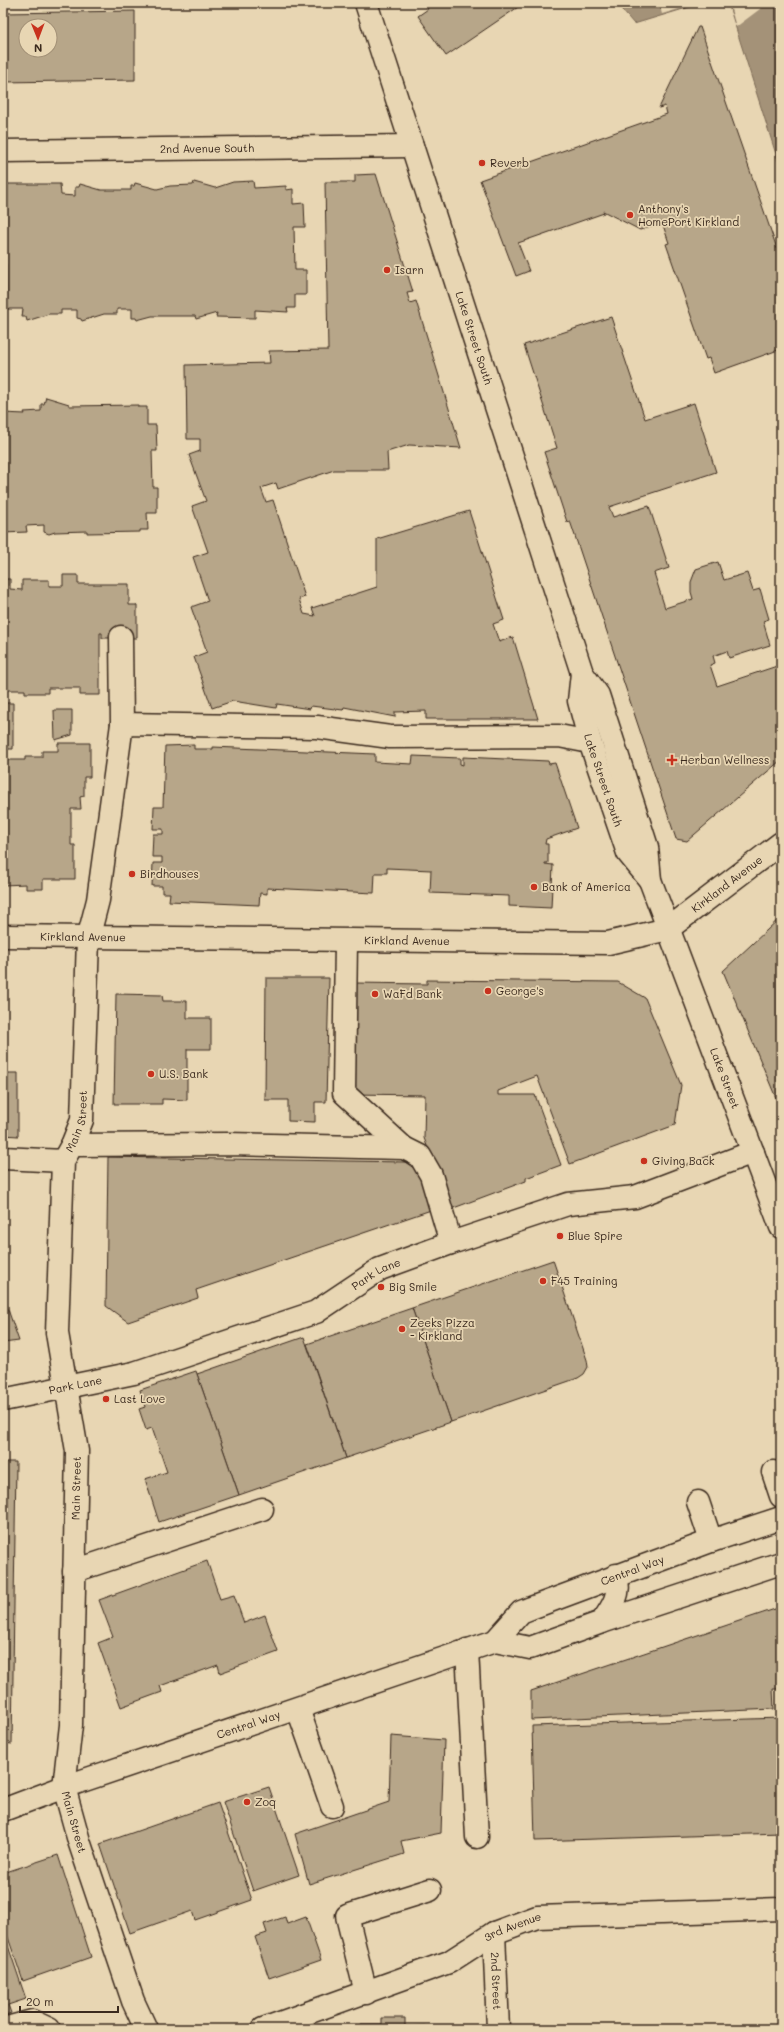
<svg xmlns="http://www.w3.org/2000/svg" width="784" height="2032" font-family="Mali,sans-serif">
<rect width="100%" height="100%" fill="#e8d6b3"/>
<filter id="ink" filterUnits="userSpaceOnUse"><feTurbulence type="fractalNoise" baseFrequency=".025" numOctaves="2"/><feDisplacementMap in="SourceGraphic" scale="8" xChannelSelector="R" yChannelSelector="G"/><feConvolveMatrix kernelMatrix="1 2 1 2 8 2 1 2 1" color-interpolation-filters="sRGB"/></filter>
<g filter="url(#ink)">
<g fill="#a49278" stroke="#7a6854">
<polygon points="616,3 703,3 634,24"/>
<polygon points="728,3 781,3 781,170"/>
</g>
<g fill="#e8d6b3">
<polygon points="659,3 699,3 662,14"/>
<polygon points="740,3 768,3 736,27 731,9"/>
</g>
<g fill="#b7a689" stroke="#3b2a1e" fill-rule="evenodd">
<polygon points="424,3 524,3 446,56 418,16 428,9"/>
<path d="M135,11V80L3,82V13ZM26,26H50V50H26Z"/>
<polygon points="698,27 700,27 781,260 781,349 714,373 709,358 706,359 666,244 669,243 662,222 640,230 603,211 604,213 518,243 529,271 516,276 480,180 667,114 665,106 659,108"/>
<polygon points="376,174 413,292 407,293 410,303 416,301 461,448 409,445 387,452 388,470 334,470 278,489 276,483 261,488 266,502 273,500 305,597 299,599 304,614 315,616 312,608 377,587 377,539 469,511 504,620 493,624 499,642 513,637 538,719 426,719 426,711 395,712 395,717 344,707 343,710 311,706 310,709 277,704 276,708 233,701 212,708 194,657 207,652 191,607 208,601 193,557 208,552 192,506 206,501 189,455 200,451 200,439 187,439 186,365 270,363 269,351 328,350 325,182 355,182 355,175"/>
<polygon points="253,181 254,188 286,186 286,190 293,189 293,204 304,203 305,227 294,227 295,270 306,270 306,295 295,295 295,308 287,308 288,312 255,310 255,318 216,317 217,313 196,319 195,316 152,316 137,320 136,318 132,318 132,309 117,309 117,314 104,314 82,321 81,319 77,318 77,310 61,310 61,314 49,314 27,321 26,317 22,317 23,309 7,309 6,264 3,264 3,184 60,184 61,195 75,196 75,187 79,187 80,184 101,190 131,190 131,186 134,186 135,183 157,189 170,186 193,185 194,182 215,188 233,182"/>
<polygon points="611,317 645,419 694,403 716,472 609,507 613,517 649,506 669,568 654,573 665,608 693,599 691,592 691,582 696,569 718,562 724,580 747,573 753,591 760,589 769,619 763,621 770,645 729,658 727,651 713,656 715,663 710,665 717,686 777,666 781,677 781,760 687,841 676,839 570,521 567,522 544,452 557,448 524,345"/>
<polygon points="46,397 69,404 69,406 138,405 138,407 147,407 147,425 156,425 157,451 152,451 153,487 157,487 157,513 147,513 148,530 140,530 140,532 87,533 87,531 55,532 49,534 44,532 44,525 26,526 27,532 3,533 3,413 25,414 24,412 41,411 41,404 44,404"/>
<polygon points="63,575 78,575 78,584 129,584 129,605 137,605 137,638 102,638 102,633 100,633 100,695 80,695 80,688 48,688 48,693 25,693 25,690 5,690 5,703 13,703 13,749 6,749 6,760 25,760 25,757 42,757 42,751 58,751 58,743 90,743 90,777 84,777 84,796 80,797 81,809 71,809 71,845 75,845 75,879 43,879 43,889 26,889 26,884 3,885 3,579 10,579 10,589 22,590 22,580 49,580 49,586 63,586"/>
<polygon points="54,710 72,710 72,735 55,740"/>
<polygon points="194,745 194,749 213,749 213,747 375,754 375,762 412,764 413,756 460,758 460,764 463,765 463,757 548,761 549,764 555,763 577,828 546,839 545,844 548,844 548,863 545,863 545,864 553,865 551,908 509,906 509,896 430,893 431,870 387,868 387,873 375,873 374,893 267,888 267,894 260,893 259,905 169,901 170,893 162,893 162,886 152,886 153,863 162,863 162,857 152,857 153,834 163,834 163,829 153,829 154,807 163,807 165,746"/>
<polygon points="781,917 781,1110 723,971"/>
<polygon points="266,978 329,978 326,1102 315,1102 315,1122 288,1121 288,1100 265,1100"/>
<polygon points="427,980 618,982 645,998 681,1085 675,1125 570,1164 537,1076 498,1091 498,1095 535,1095 561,1165 526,1178 526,1181 451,1209 424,1138 425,1095 353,1094 355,983 427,984"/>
<polygon points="116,994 162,995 163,1001 187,1001 187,1018 211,1018 211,1049 187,1049 187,1100 162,1099 162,1104 114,1104"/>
<polygon points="3,1073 18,1073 18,1136 3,1135"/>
<polygon points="108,1157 405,1162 418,1171 431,1210 196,1290 198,1298 128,1322 106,1306"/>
<polygon points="3,1195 6,1195 4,1298 19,1341 3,1343"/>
<polygon points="553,1260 587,1360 588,1367 584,1374 578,1378 451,1422 412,1308"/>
<polygon points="412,1308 451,1422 346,1458 307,1344"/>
<polygon points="304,1337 346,1458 239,1495 197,1374"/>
<polygon points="196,1371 239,1495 159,1522 145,1479 167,1472 152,1428 146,1430 139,1409 145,1407 140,1390"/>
<polygon points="3,1462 16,1462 12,1744 3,1743"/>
<polygon points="207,1561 220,1599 234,1595 244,1623 265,1615 278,1652 220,1673 218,1665 160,1686 162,1692 121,1707 98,1643 113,1637 99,1600"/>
<polygon points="781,1607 781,1689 773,1689 774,1709 531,1720 531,1691"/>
<polygon points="781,1718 781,1833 535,1841 532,1726"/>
<polygon points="391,1736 444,1740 441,1833 401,1841 404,1854 309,1884 295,1834 389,1802"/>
<polygon points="269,1787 299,1875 253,1891 223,1802"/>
<polygon points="218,1803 252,1900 195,1920 192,1911 130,1933 100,1844"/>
<polygon points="58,1855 91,1957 23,1981 3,1923 3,1873"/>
<polygon points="285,1917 287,1924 306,1917 321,1960 269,1978 255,1937 267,1933 264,1924"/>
<polygon points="3,1931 26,1999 8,2005 11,2013 3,2016"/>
<polygon points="382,2018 405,2018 405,2027 425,2026 425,2029 361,2029 361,2024 382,2024"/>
</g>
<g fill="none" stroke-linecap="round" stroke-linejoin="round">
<g stroke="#3b2a1e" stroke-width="25">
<g id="minor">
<path id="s1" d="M3,151L412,146"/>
<polyline points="121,637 122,724"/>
<path id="s2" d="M668,929L781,843"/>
<polyline points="346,941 344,1093 404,1148"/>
<polyline points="72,1145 228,1144 404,1148 420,1156 431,1175 451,1243"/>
<polyline points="3,1158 63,1161"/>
<path id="s3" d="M3,1400L134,1373L316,1312L380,1269L451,1243L568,1204L635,1197L753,1152"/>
<polyline points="773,1472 781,1496"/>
<polyline points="698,1502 711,1541"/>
<polyline points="74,1571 262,1509"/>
<polyline points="467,1650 477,1837"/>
<polyline points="298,1709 332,1806"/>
<path id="s4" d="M494,1933L498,2029"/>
<polyline points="366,1993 347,1916 430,1890"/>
<polyline points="3,2029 32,2021 49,2029"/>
<path id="s5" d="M146,2029L133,2001L79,1841L64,1787L71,1725L77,1451L57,1333L63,1161L72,1145L82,1120L88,939L98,900L122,724L317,727L390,737L559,736L590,742"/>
<path id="s6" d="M263,2029L449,1962L494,1933L537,1917L781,1909"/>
</g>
</g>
<g stroke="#3b2a1e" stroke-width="25">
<g id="major">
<path id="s7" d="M366,3L582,673L598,695L647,847L650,880L781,1227"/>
<path id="s8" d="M582,673L579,701L590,742L628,853L650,880"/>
<path id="s9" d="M3,936L608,943L668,929"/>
<path d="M602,1622C612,1608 622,1593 616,1575"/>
<polyline points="495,1641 530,1648 602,1622 781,1563"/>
<path id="s10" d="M3,1810L64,1787L495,1641L521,1612L531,1608L711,1541L781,1518"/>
</g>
</g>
<use href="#minor" stroke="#e8d6b3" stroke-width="22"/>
<use href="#major" stroke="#e8d6b3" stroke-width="22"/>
</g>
</g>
<g fill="#c8321e" stroke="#e8d6b3" stroke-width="1.5">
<circle cx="482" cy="163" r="4"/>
<circle cx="630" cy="215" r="4"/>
<circle cx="387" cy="270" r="4"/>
<path d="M670 754h4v4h4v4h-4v4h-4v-4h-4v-4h4z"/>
<circle cx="132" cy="874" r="4"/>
<circle cx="534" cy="887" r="4"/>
<circle cx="488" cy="991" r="4"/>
<circle cx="375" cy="994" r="4"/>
<circle cx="151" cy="1074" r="4"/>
<circle cx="644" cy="1161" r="4"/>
<circle cx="560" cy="1236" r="4"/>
<circle cx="543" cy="1281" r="4"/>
<circle cx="381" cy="1287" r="4"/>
<circle cx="402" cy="1329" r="4"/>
<circle cx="106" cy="1399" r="4"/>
<circle cx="247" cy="1802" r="4"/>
</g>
<g text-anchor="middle" stroke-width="3.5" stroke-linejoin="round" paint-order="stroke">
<g font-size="11" fill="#3b2a1e" stroke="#e8d6b3">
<text dy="4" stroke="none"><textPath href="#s1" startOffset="204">2nd Avenue South</textPath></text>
<text dy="4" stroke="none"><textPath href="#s7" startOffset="352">Lake Street South</textPath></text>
<text dy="4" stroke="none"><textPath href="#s8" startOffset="111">Lake Street South</textPath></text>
<text dy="4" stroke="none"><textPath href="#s2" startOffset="74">Kirkland Avenue</textPath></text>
<text dy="4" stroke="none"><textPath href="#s9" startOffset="80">Kirkland Avenue</textPath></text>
<text dy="4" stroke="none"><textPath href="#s9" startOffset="404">Kirkland Avenue</textPath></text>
<text dy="4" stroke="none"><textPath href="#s7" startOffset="1136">Lake Street</textPath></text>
<text dy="4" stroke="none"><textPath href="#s5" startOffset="927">Main Street</textPath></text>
<text dy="4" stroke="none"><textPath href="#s3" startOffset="397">Park Lane</textPath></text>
<text dy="4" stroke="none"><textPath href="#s3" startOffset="74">Park Lane</textPath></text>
<text dy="4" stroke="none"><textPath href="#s5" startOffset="555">Main Street</textPath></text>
<text dy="4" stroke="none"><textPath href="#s10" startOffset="678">Central Way</textPath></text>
<text dy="4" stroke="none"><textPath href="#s10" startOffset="260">Central Way</textPath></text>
<text transform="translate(74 1822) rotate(74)" y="4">Main Street</text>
<text dy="4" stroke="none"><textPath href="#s6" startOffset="271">3rd Avenue</textPath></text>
<text dy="4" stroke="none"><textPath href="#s4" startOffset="48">2nd Street</textPath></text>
</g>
<g font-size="11" fill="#3b2a1e" stroke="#e8d6b3" text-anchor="start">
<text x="490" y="167">Reverb</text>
<text x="638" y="213">Anthony's<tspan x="638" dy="13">HomePort Kirkland</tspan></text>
<text x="395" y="274">Isarn</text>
<text x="680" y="764">Herban Wellness</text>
<text x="140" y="878">Birdhouses</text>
<text x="542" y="891">Bank of America</text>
<text x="496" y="995">George's</text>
<text x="383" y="998">WaFd Bank</text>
<text x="159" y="1078">U.S. Bank</text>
<text x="652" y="1165">Giving Back</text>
<text x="568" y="1240">Blue Spire</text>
<text x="551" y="1285">F45 Training</text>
<text x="389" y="1291">Big Smile</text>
<text x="410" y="1327">Zeeks Pizza<tspan x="410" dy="13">- Kirkland</tspan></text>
<text x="114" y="1403">Last Love</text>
<text x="255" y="1806">Zoq</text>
</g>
</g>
<rect width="784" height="2032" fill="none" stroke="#e8d6b3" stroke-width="16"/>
<rect x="8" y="8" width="768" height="2016" fill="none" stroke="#3b2a1e" stroke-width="1.5" filter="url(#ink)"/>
<g transform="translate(38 38) rotate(179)"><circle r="19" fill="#e8d6b3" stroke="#a39177"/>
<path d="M0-3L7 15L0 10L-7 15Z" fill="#c8321e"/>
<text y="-6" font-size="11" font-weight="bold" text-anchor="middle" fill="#3b2a1e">N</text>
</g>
<path d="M20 2006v6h98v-6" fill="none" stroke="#3b2a1e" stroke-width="2"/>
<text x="26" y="2006" font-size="12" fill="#3b2a1e" stroke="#e8d6b3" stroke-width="3" paint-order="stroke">20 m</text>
</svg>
